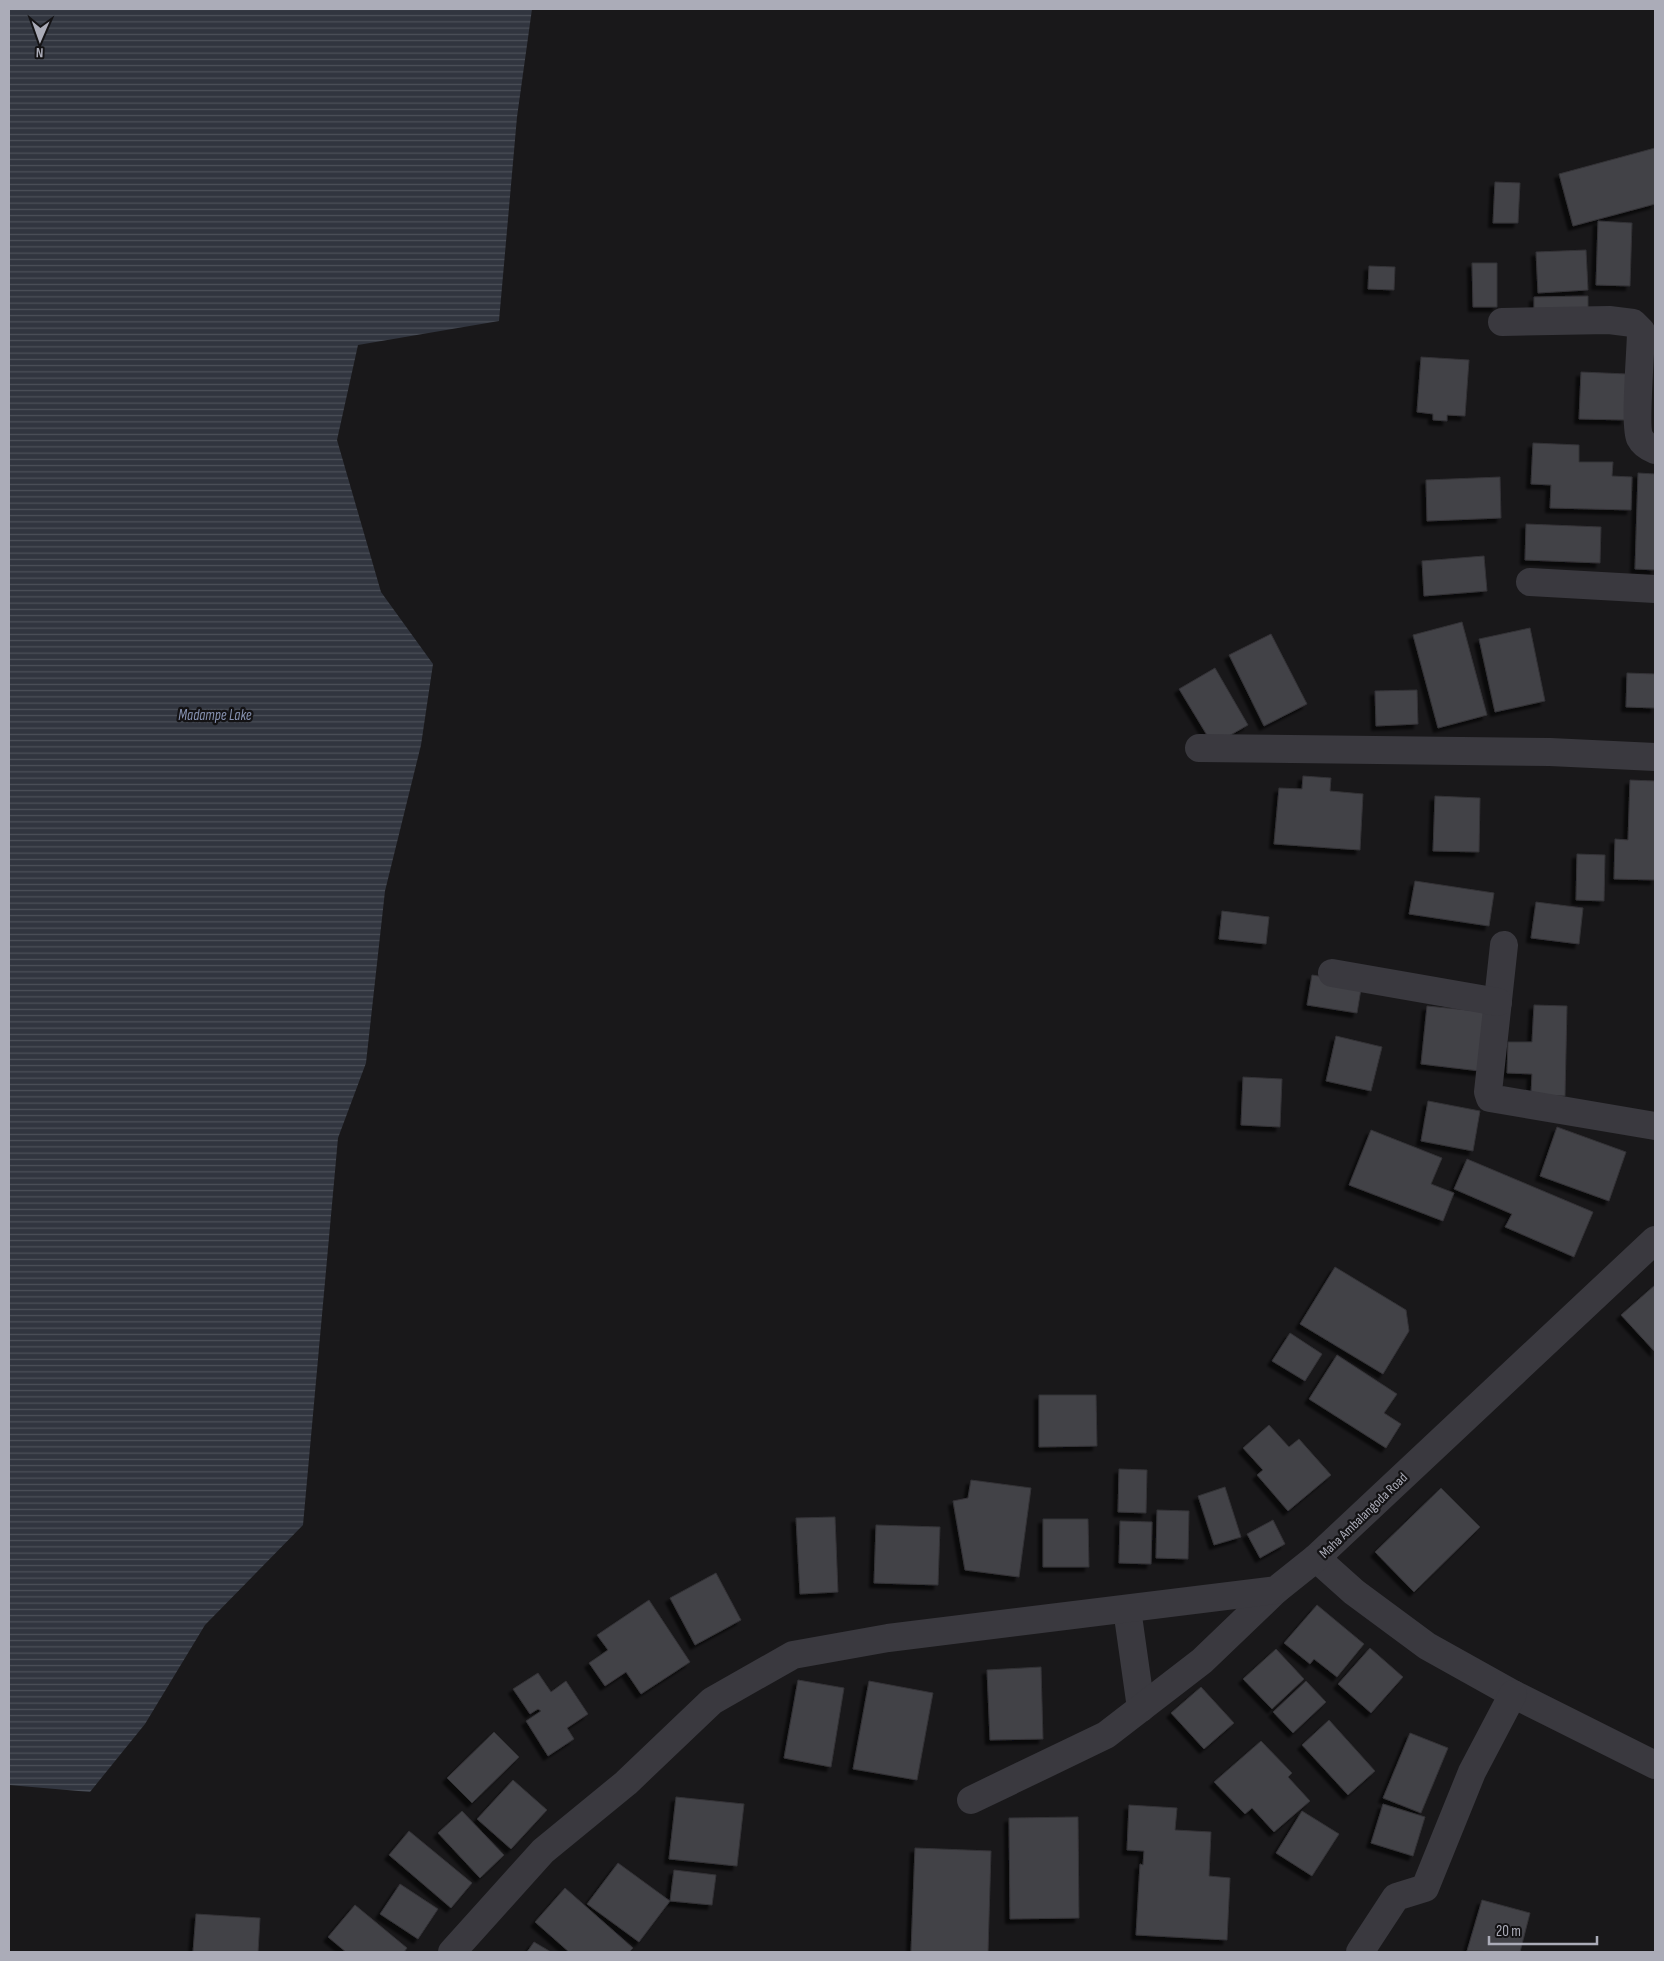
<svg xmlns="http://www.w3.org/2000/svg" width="1664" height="1961" font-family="'Sofia Sans Condensed',sans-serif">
<defs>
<pattern id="water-rules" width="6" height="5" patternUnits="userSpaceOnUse" patternTransform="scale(1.25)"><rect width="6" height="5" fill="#31353f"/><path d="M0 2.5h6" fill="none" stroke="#4c5059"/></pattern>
<filter id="shadow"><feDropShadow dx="-4.5" dy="4.5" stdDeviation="1" flood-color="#0009"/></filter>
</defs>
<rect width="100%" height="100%" fill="#19181a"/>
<polygon fill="url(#water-rules)" points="9,9 532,9 517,117 499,321 358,345 337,440 381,592 433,664 421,745 385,891 366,1063 338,1138 303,1525 205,1625 145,1724 90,1792 9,1785"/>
<g fill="#434247" stroke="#333236" filter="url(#shadow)">
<polygon points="1655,148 1655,204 1573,226 1559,174"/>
<polygon points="1495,182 1520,183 1518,223 1493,223"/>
<polygon points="1598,221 1632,223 1630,286 1596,285"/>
<polygon points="1586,250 1588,290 1538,293 1536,252"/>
<polygon points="1472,263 1497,263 1497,307 1473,307"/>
<polygon points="1369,266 1395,267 1394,290 1368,289"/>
<polygon points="1588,296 1588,315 1534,315 1534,297"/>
<polygon points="1421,357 1469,360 1465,416 1447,415 1447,421 1433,420 1433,414 1417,412"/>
<polygon points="1581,372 1627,374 1625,420 1579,419"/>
<polygon points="1533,443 1579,445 1579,462 1613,462 1612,476 1632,477 1631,510 1550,508 1551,485 1531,484"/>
<polygon points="1638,473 1655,474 1655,570 1635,569"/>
<polygon points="1500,477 1501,518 1427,521 1426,480"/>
<polygon points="1526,524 1601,527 1600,563 1525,560"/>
<polygon points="1484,556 1487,591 1424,596 1422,561"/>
<polygon points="1462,622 1487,715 1438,728 1413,635"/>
<polygon points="1530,628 1545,701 1495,712 1479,639"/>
<polygon points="1271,634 1307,704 1264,726 1229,655"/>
<polygon points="1215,668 1248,725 1213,745 1179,689"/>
<polygon points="1627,673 1655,674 1655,708 1626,707"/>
<polygon points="1417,690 1418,724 1376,726 1375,691"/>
<polygon points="1303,776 1331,778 1330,791 1363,794 1360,850 1274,844 1279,788 1302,789"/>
<polygon points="1630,780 1655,781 1655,880 1614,879 1615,839 1628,840"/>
<polygon points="1435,796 1480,798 1479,852 1433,851"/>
<polygon points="1577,854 1605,855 1604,901 1576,900"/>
<polygon points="1415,881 1494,893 1489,926 1409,914"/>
<polygon points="1536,902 1583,908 1579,944 1531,938"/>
<polygon points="1222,911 1269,917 1266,944 1219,939"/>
<polygon points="1312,975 1362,983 1357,1013 1307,1005"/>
<polygon points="1534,1005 1567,1006 1565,1096 1531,1095 1532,1074 1507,1073 1508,1042 1532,1042"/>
<polygon points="1427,1006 1487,1012 1480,1071 1421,1064"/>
<polygon points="1336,1036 1382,1047 1371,1091 1326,1081"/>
<polygon points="1243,1077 1282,1079 1280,1127 1241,1125"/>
<polygon points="1428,1101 1480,1111 1473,1151 1421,1141"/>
<polygon points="1557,1127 1626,1152 1609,1201 1540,1176"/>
<polygon points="1371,1130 1442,1158 1431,1184 1454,1193 1443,1221 1349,1185"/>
<polygon points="1467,1159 1593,1212 1574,1257 1505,1227 1512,1214 1454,1189"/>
<polygon points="1335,1267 1406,1310 1409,1331 1383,1374 1300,1324"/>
<polygon points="1655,1285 1655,1352 1621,1315"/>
<polygon points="1290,1333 1322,1354 1305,1381 1272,1361"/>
<polygon points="1337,1355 1397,1394 1384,1413 1401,1424 1386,1448 1309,1399"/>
<polygon points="1039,1395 1096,1395 1097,1446 1039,1447"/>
<polygon points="1269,1425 1289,1447 1299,1439 1331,1475 1288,1511 1257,1475 1263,1470 1243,1448"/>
<polygon points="1119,1469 1147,1470 1146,1513 1118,1512"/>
<polygon points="971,1480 1031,1488 1019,1577 965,1570 953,1501 968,1498"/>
<polygon points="1225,1487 1241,1537 1214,1545 1198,1496"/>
<polygon points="1441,1488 1480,1527 1414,1592 1375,1552"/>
<polygon points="1157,1510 1189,1511 1188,1559 1156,1558"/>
<polygon points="835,1517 838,1592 800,1594 796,1518"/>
<polygon points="1043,1519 1088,1519 1089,1567 1043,1567"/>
<polygon points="1273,1520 1285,1544 1260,1558 1247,1534"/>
<polygon points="1120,1521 1152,1522 1151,1564 1119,1563"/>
<polygon points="876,1525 940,1527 938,1585 874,1583"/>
<polygon points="716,1573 741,1620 695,1645 670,1598"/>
<polygon points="649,1600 690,1662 641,1694 626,1672 605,1686 589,1663 608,1650 597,1635"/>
<polygon points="1317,1605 1364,1644 1337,1677 1314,1659 1310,1664 1284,1643"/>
<polygon points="1370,1648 1403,1677 1371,1713 1338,1684"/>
<polygon points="1276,1649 1304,1679 1272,1709 1243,1679"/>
<polygon points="1041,1667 1043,1739 990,1740 987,1670"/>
<polygon points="538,1673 551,1692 566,1681 588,1714 567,1728 574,1739 548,1756 526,1721 541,1711 538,1709 530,1714 513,1689"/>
<polygon points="798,1680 844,1688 831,1767 784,1758"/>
<polygon points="869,1681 933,1693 917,1780 853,1769"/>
<polygon points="1306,1681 1326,1702 1293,1733 1273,1712"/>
<polygon points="1201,1687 1234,1723 1204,1749 1171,1713"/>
<polygon points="1329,1720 1375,1771 1348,1795 1302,1745"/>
<polygon points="494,1732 519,1757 472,1803 447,1778"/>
<polygon points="1410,1733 1448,1748 1421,1813 1383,1798"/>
<polygon points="1261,1741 1292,1773 1288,1777 1310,1801 1274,1832 1252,1808 1245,1814 1214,1782"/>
<polygon points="513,1780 547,1810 511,1849 477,1819"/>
<polygon points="676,1797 744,1804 737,1866 669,1859"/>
<polygon points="1383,1804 1425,1817 1413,1856 1371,1843"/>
<polygon points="1129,1805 1177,1808 1175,1830 1211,1832 1209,1876 1230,1878 1227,1940 1136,1935 1140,1864 1143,1865 1144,1851 1127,1850"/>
<polygon points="462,1811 504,1855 480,1878 438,1833"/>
<polygon points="1302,1811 1339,1834 1312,1876 1276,1853"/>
<polygon points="1078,1817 1079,1918 1010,1919 1009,1818"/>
<polygon points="409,1831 472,1883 451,1908 389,1855"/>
<polygon points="915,1848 991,1851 988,1952 911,1952"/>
<polygon points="618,1863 670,1901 639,1942 587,1904"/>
<polygon points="674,1870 716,1875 712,1905 670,1901"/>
<polygon points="400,1884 438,1909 418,1939 380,1914"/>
<polygon points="565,1888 633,1948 629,1952 569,1952 535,1922"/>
<polygon points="1482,1900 1530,1913 1520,1952 1467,1951"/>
<polygon points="355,1905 407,1948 404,1952 346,1952 328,1937"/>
<polygon points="196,1914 260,1918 258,1952 193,1952"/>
<polygon points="534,1942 551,1952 527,1952"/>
</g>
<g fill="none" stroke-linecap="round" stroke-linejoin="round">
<g stroke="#3a393f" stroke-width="28">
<path d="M1502,322L1609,320L1633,323L1641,331C1641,349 1634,427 1640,438C1643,444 1650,448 1655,450"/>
<polyline points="1530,582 1655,589"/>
<polyline points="1199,748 1550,752 1655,757"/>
<polyline points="1504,945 1488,1092 1490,1098 1655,1126"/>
<polyline points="1332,973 1498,1002"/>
<polyline points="1655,1240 1316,1558 1354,1592 1427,1646 1513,1694 1655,1765"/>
<polyline points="1127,1609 1141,1708"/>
<polyline points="971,1800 1106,1735 1202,1661 1276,1590"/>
<polyline points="452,1952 543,1851 626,1783 712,1701 793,1655 888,1638 1276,1590 1316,1558"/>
<polyline points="1360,1952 1396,1897 1425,1888 1472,1772 1513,1694"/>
</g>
</g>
<g text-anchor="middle" stroke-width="4.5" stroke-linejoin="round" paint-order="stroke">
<g font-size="14" fill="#abacb8" stroke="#141315">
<text transform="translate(1363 1515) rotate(-44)" y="5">Maha Ambalangoda Road</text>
</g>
<g font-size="15" font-style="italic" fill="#8691b0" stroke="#141315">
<text x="215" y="720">Madampe Lake</text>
</g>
</g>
<rect width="1664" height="1961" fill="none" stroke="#abacb8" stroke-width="20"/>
<g transform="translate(40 40) rotate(182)" stroke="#141315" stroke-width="4" paint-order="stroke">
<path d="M0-4L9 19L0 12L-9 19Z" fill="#abacb8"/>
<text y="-8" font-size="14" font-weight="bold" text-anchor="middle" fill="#abacb8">N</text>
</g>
<path d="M1489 1936v8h108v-8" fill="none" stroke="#abacb8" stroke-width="2.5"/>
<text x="1496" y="1936" font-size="15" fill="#abacb8" stroke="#141315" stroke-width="4" paint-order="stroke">20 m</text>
</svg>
